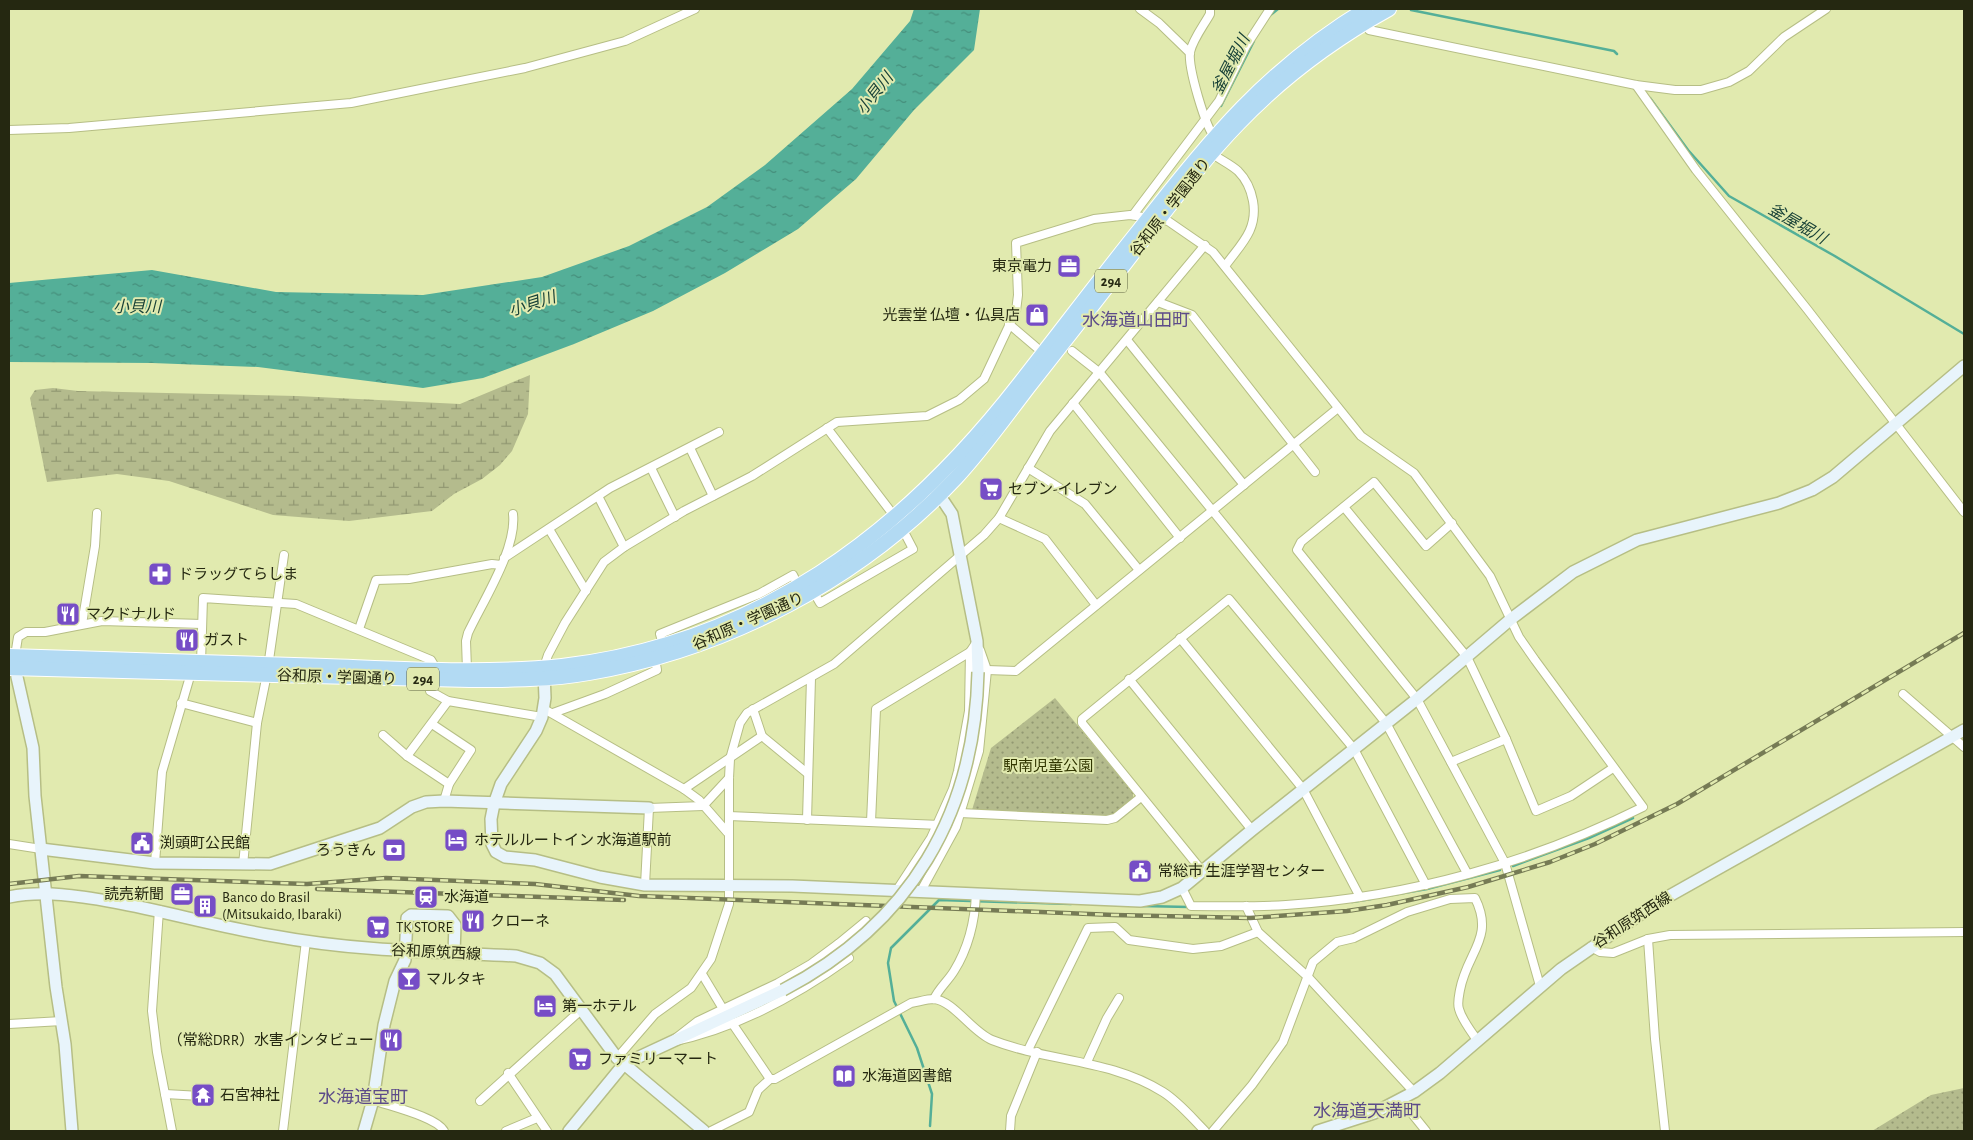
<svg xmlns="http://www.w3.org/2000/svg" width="1973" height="1140" font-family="'Alegreya Sans','Noto Sans JP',sans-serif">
<defs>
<pattern id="grass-dots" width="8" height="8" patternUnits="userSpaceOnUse" patternTransform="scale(1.25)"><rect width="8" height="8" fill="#b4bb8d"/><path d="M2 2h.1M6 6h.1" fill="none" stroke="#929872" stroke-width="1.8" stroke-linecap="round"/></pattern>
<pattern id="wetland-marsh" width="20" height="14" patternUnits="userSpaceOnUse" patternTransform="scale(1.25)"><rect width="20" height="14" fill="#b4bb8d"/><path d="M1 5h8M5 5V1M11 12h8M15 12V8" fill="none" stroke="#929872"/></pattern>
<pattern id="water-ripples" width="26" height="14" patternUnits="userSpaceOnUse" patternTransform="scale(1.25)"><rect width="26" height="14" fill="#54af98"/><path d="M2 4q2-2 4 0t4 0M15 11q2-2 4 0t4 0" fill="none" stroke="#458e7b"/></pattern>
</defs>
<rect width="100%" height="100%" fill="#e1eaaf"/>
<g fill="url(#grass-dots)">
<polygon points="1055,698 1133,793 1133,798 1110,817 972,810 991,748"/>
<polygon points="1964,1088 1964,1131 1872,1131 1931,1095"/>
</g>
<polygon fill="url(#wetland-marsh)" points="530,375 528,414 512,451 500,465 482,479 454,494 432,511 349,521 273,515 169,481 117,474 47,482 30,398 35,390 53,388 78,391 297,396 460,404"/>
<polygon fill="url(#water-ripples)" points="914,9 980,9 974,50 914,110 856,179 798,229 725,273 653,311 574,344 483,378 423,388 258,367 152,363 9,362 9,283 152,270 276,292 423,295 542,277 629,246 707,207 765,165 852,89 910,21"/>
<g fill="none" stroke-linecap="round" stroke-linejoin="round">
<g stroke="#54af98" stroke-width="2.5">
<polyline points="1411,10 1614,51 1617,54"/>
<polyline points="1268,17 1278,9"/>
<polyline points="1650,98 1688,150 1729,196 1833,255 1964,334"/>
<polyline points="1221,106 1254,41"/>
<polyline points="1513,866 1589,838 1633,818"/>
<polyline points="1392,895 1427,889 1500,870"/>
<polyline points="1352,902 1371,899"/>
<polyline points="1142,906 1189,907"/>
<polyline points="930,1126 932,1094 917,1048 894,1001 888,963 891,948 939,900 1071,904"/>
</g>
<g stroke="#b6be85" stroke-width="10">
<g id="street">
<polyline points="1140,9 1159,23 1190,53"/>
<path d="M1210,9V14C1204,25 1193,39 1190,52C1188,67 1205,128 1216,139"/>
<polyline points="1365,21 1369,30 1636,85 1675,90 1701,90 1729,82 1749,71 1784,37 1826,9"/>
<polyline points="1636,85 1696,170 1807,309 1964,512"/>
<polyline points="9,130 69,128 351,103 525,68 625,41 695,9"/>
<path d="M1209,151C1218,159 1229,163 1238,171C1247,180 1251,190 1253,201C1258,230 1241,244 1225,266"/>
<polyline points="1133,215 1219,101 1246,46 1270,9"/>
<polyline points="1158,302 1192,315 1315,472"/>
<polyline points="1009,324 1043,353"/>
<polyline points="1127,340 1244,485"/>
<polyline points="1072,351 1100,373 1386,723 1467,873"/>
<polyline points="1073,403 1180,538"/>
<polyline points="827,428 895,517"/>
<polyline points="690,448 713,496"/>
<polyline points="651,468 675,517"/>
<polyline points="1028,468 1085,504 1139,570"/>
<polyline points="598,496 624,547"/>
<polyline points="1344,507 1467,657 1506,739 1536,811 1571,796 1613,768"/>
<polyline points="999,518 1045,539 1096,605"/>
<polyline points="1452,523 1426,546 1374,482 1301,542 1297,550 1417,699 1505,863 1540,986"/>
<polyline points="549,529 586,591"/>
<polyline points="504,558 610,488 719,432"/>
<polyline points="813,591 820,603 913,549 902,528"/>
<polyline points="82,624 95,546 97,513"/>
<polyline points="359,629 376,580 409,579 492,564 501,565"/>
<polyline points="1180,638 1303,789 1360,897"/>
<polyline points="663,645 660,634 759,594 793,575 799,587"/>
<polyline points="15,656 18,637 26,632 45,632 102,621 202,624"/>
<polyline points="201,663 203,598 296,604 431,660 437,670"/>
<path d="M544,667L548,655L565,623L604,562L624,547L684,511L752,476L837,422L927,416L959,400L984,379L1016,311L1018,295L1016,243L1094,219L1130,215L1168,221L1213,252L1361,436L1414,473L1490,576L1519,637L1535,660L1643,807C1533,862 1410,897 1286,905C1255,907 1223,906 1191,906L1182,888"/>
<path d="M467,670L466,641L468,633C483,601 517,549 513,514"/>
<polyline points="987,670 1016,671 1338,408"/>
<polyline points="428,679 430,691 448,701 542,717"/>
<polyline points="1129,679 1252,830"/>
<polyline points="1903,694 1964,747"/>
<polyline points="181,703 257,723"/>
<polyline points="544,709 684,789 699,800 727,832"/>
<polyline points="753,709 762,736 807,773"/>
<polyline points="553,713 605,694 657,670 655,658"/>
<polyline points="432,724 471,750 449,784 444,801"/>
<polyline points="383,735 407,756 449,784"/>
<polyline points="407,756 448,701"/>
<polyline points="1451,762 1506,739"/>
<polyline points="684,789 762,736"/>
<polyline points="960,813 1107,820 1115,818 1141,797"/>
<polyline points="729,816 940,825"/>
<polyline points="807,820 811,678"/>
<polyline points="871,822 876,709 970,652"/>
<polyline points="9,844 41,849"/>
<polyline points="155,863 162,772 191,673"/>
<polyline points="243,865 257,723 267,674 284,555"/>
<polyline points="1203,872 1082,723 1082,719 1229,599 1354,749 1426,885"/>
<polyline points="645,885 649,808 703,806 729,778"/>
<polyline points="897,890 931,838 953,789 958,771 969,711 970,652 976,643"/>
<polyline points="921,891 956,827 979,751 987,670 980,650"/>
<polyline points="1246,906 1258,932 1307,976 1414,1092"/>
<polyline points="159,910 152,1011 157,1052 172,1131"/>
<polyline points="1648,939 1655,1039 1665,1131"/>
<path d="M838,944L849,958C796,996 735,1029 671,1042L698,1021L778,983L811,964Z"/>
<polyline points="838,944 866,921"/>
<polyline points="1591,947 1600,952 1613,953 1648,939 1670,935 1964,932"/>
<polyline points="702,974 723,1009"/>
<path d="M934,999C939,988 948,981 954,971C969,947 975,921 976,893"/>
<polyline points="732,1023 770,1079"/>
<polyline points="9,1024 62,1021"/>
<polyline points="1028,1050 1088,928 1115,927 1129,940 1193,949 1221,946 1258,932"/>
<polyline points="617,1058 655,1014 691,988 711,959 729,904 729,778 730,759 740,723 747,713 834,664 984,535 999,518 1050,431 1205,245"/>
<polyline points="1087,1062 1107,1018 1119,998"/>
<polyline points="508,1073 547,1131"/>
<polyline points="165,1094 201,1096"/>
<path d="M373,1100C389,1106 437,1117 444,1131"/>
<polyline points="1401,1100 1426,1131"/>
<polyline points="480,1101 581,1010"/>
<polyline points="283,1131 306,941"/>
<polyline points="506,1131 537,1118"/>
<path d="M711,1131L749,1112L758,1090L770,1079H775L911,1003C918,1002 926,999 934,999C954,1001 972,1032 992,1040C1048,1062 1111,1059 1163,1092C1179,1102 1192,1118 1205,1131"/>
<polyline points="1010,1131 1011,1116 1037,1052"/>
<path d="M1213,1131L1252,1085L1283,1042L1313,962L1337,942L1354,938L1407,912L1450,899L1475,898C1495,938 1467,952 1460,990C1459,996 1457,1003 1459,1009C1462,1020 1471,1031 1477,1040"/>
</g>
</g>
<g stroke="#b6be85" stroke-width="14">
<g id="secondary">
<polyline points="934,487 952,514 977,641 978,672"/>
<polyline points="15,660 17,677 33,748 35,796 56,987 65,1044 72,1131"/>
<polyline points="544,672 545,698 542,717 536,731 501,784 494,804 491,819 492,844 496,852 505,857 535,860 600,877 645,885 792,886 1140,901 1162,897 1182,888 1252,830 1417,699 1511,619 1573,572 1637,540 1779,503 1812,490 1833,477 1964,366"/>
<polyline points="41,849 155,863 270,864 380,828 412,807 426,802 444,801 649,808"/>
<path d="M9,897C44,890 79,896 114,902C168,912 220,927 274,936C354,951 435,952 516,956L540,963L555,974L617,1058L704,1131"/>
<polyline points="364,1131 373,1100 384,1025 395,981 405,960 407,918 411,915 448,916 455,925 454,953"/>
<polyline points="569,1131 624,1064 783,990"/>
<polyline points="1318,1131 1374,1113 1414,1092 1440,1073 1561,969 1655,904 1964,730"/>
</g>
</g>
<g stroke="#fff" stroke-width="16">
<g id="highway">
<path d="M9,656C115,659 220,663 326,666C405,669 484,674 562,666C757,643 902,535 1020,383C1060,332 1099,280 1140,229C1208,141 1268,68 1366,9"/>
<path d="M9,668L470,680C510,680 550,680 589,673C728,649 860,580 956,478C983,449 1006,416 1030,385C1067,338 1104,291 1140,244C1172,203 1202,161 1238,124C1282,78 1333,40 1389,9"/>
</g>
</g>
<use href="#street" stroke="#fff" stroke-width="8"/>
<use href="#secondary" stroke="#e8f4fb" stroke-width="11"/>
<use href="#highway" stroke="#b2daf3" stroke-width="14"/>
<g stroke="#767b55" stroke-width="4.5">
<g id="rail">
<polyline points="9,884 79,876 307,884 386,878 535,884 639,896 1114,915 1250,918 1347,911 1387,905 1468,887 1550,862 1595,844 1677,804 1964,633"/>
<polyline points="317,889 624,900"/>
</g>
</g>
<use href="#rail" stroke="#e1eaaf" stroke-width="2.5" stroke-dasharray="8" stroke-linecap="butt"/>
<g stroke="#b6be85" stroke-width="14" stroke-linecap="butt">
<path id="secondary-bridge" d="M783,990C910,924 975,814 978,672"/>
</g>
<use href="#secondary-bridge" stroke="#e8f4fb" stroke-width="11"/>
</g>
<defs>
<g id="office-square" transform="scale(1.25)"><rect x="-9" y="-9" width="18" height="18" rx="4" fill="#764dc6" stroke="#e1eaaf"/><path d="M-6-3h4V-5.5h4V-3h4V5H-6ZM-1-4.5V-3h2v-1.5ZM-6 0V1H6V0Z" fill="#fff"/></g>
<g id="shop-square" transform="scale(1.25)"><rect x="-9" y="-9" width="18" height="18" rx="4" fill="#764dc6" stroke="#e1eaaf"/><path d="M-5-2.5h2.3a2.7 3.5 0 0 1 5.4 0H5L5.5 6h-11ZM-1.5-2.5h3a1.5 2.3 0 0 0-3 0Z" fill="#fff"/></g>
<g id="supermarket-square" transform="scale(1.25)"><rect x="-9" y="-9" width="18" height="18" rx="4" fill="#764dc6" stroke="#e1eaaf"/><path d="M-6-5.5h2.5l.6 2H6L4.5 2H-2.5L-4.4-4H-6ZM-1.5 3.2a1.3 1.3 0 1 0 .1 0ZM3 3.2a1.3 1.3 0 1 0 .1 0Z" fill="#fff"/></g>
<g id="pharmacy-square" transform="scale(1.25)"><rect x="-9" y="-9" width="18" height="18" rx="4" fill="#764dc6" stroke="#e1eaaf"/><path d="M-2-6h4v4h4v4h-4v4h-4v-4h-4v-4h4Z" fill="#fff"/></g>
<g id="restaurant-square" transform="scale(1.25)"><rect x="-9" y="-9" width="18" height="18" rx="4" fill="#764dc6" stroke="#e1eaaf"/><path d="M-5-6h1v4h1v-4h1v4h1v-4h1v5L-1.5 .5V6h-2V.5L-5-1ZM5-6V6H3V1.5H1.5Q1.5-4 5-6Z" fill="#fff"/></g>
<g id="hotel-square" transform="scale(1.25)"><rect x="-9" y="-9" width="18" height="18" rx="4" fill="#764dc6" stroke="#e1eaaf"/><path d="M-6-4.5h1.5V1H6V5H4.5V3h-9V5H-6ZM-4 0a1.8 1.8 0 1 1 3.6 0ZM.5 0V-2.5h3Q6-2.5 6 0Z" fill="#fff"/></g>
<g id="civic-square" transform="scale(1.25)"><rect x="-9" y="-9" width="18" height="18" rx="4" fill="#764dc6" stroke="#e1eaaf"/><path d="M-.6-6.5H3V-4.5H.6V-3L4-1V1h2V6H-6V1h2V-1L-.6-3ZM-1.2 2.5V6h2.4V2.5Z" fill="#fff"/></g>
<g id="bank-square" transform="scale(1.25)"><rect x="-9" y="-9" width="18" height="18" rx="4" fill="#764dc6" stroke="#e1eaaf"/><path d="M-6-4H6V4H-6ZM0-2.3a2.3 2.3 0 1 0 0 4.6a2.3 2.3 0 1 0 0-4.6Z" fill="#fff"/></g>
<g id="station-square" transform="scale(1.25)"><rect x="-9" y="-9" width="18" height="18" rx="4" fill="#764dc6" stroke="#e1eaaf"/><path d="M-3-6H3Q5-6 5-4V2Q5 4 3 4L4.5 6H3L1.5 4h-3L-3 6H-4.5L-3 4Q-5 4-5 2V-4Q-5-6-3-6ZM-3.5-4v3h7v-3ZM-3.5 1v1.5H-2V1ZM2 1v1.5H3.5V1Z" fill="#fff"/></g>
<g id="building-square" transform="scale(1.25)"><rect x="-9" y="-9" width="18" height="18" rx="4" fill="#764dc6" stroke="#e1eaaf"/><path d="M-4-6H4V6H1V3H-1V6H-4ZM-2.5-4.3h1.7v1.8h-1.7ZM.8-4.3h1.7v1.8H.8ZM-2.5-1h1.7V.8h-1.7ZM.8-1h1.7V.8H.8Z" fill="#fff"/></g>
<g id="bar-square" transform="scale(1.25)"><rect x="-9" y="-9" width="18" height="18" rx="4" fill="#764dc6" stroke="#e1eaaf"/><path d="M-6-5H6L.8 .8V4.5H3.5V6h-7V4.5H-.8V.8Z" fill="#fff"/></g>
<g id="library-square" transform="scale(1.25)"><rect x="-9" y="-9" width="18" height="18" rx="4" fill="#764dc6" stroke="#e1eaaf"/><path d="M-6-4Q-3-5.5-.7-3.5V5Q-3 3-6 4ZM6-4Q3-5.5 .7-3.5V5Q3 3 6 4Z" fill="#fff"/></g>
<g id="temple-square" transform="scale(1.25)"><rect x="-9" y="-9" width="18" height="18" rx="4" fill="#764dc6" stroke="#e1eaaf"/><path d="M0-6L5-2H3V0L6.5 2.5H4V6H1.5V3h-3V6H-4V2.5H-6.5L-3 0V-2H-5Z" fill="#fff"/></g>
</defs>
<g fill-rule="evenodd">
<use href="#office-square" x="1069" y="266"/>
<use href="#shop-square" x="1037" y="315"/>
<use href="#supermarket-square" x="991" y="489"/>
<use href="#pharmacy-square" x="160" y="574"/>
<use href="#restaurant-square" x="68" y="614"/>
<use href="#restaurant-square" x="187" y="640"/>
<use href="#hotel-square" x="456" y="840"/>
<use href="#civic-square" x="142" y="843"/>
<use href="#bank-square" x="394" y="850"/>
<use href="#civic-square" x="1140" y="871"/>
<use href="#office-square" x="182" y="894"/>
<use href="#station-square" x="426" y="897"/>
<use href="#building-square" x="205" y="906"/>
<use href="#restaurant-square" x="473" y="921"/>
<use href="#supermarket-square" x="378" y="927"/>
<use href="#bar-square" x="409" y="979"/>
<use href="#hotel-square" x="545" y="1006"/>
<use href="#restaurant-square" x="391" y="1040"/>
<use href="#supermarket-square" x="580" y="1059"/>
<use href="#library-square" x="844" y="1076"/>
<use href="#temple-square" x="203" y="1095"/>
</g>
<g text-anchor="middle" stroke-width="4" stroke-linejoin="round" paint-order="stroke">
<g fill="#e1eaaf" stroke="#5d6240" stroke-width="1">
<rect x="1095" y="269.5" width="32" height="23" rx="4"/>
<rect x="407" y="667.5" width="32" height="23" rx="4"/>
</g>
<g font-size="14" font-weight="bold" fill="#252811">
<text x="1111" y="286">294</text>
<text x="423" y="684">294</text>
</g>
<g font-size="15" fill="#252811" stroke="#e1eaaf">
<text transform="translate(1170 207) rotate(-52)" y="5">谷和原・学園通り</text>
<text transform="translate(748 621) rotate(-24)" y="5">谷和原・学園通り</text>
<text transform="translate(337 677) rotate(2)" y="5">谷和原・学園通り</text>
<text transform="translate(1632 920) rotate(-33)" y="5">谷和原筑西線</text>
<text transform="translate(436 952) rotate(3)" y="5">谷和原筑西線</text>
</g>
<g font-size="15" fill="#252811" stroke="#e1eaaf" text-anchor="start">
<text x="1052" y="271" text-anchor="end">東京電力</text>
<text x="1020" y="320" text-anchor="end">光雲堂 仏壇・仏具店</text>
<text x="1008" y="494">セブン-イレブン</text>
<text x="178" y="579">ドラッグてらしま</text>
<text x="86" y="619">マクドナルド</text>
<text x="204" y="645">ガスト</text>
<text x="474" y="845">ホテルルートイン 水海道駅前</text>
<text x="160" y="848">渕頭町公民館</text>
<text x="376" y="855" text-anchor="end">ろうきん</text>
<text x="1158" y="876">常総市 生涯学習センター</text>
<text x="164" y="899" text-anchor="end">読売新聞</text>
<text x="222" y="902">Banco do Brasil<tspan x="222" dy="17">(Mitsukaido, Ibaraki)</tspan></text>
<text x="444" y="902">水海道</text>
<text x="490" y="926">クローネ</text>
<text x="396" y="932">TK STORE</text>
<text x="426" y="984">マルタキ</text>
<text x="562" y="1011">第一ホテル</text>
<text x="374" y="1045" text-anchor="end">（常総DRR）水害インタビュー</text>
<text x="598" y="1064">ファミリーマート</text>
<text x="862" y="1081">水海道図書館</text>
<text x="220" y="1100">石宮神社</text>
</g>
<g font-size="15" fill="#313600" stroke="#e1eaaf">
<text x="1048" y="771">駅南児童公園</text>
</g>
<g font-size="16" font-style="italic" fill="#184137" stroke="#e1eaaf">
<text transform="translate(1230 64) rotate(-63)" y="6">釜屋堀川</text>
<text transform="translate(874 93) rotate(-52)" y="6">小貝川</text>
<text transform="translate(1798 223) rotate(30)" y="6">釜屋堀川</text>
<text transform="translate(532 303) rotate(-18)" y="6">小貝川</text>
<text x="137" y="312">小貝川</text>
</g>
<g font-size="18" fill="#5c4b89" stroke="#e1eaaf">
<text x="1136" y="326">水海道山田町</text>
<text x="363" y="1103">水海道宝町</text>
<text x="1367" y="1117">水海道天満町</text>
</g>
</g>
<rect width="1973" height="1140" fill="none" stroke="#252811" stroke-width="20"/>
</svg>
